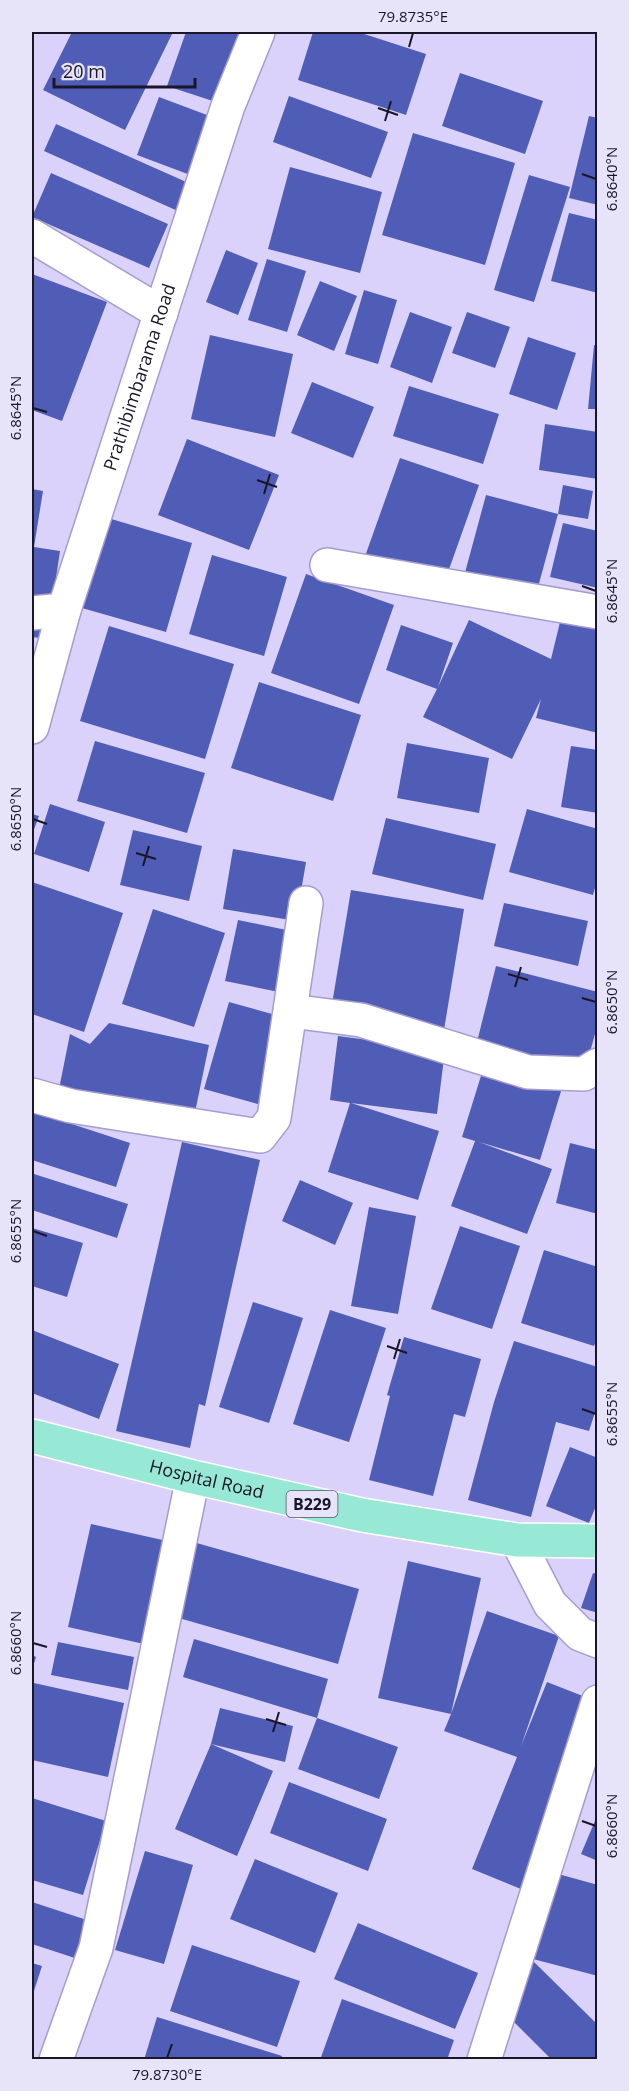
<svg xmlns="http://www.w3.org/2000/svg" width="629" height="2091" font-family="'Open Sans',sans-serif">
<rect width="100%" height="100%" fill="#dad2fb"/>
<g fill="#505db6">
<polygon points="72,32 173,32 125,130 43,90"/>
<polygon points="186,32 254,32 228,106 167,86"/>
<polygon points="313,32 358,32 426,54 406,115 298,80"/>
<polygon points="460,73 543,101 525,154 442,126"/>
<polygon points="289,96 388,132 371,178 273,142"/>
<polygon points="159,97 223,121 201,179 137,155"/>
<polygon points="589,116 598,118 598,205 569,198"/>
<polygon points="56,124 193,185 180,212 44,151"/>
<polygon points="413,133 515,163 485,265 382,235"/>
<polygon points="290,167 382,192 360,273 268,249"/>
<polygon points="51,173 168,224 149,268 32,217"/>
<polygon points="529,175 570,187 534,302 494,290"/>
<polygon points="569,213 598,220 598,293 551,281"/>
<polygon points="226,250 258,263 238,315 206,302"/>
<polygon points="267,259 306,271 287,332 248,320"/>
<polygon points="32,274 107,302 62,421 32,410"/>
<polygon points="320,281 357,296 334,351 297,335"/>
<polygon points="364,290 397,300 378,364 345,354"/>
<polygon points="410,312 452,327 432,383 390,367"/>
<polygon points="467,312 510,327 495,368 452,353"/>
<polygon points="210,335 293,354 275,437 191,419"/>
<polygon points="528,337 576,353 557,410 509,394"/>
<polygon points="594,345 598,346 598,409 588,409"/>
<polygon points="312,382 374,407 353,458 291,433"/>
<polygon points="409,386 499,414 483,464 393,436"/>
<polygon points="545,424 598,432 598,479 539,470"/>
<polygon points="187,439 279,475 249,550 158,515"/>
<polygon points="400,458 479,485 442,589 363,562"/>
<polygon points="563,485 593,491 588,519 558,514"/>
<polygon points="32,489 43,491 34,547 60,551 47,639 32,637"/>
<polygon points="486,495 558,514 532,609 460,591"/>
<polygon points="108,518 192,543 166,632 82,608"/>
<polygon points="563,523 598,531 598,588 550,577"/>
<polygon points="212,555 287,577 264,656 189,634"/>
<polygon points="306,574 394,605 359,704 271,673"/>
<polygon points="561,618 598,627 598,733 536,718 541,699 512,759 423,717 437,689 386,670 401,625 453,643 438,687 469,620 551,659"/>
<polygon points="109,626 234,664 205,759 80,721"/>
<polygon points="259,682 361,715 333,801 231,768"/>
<polygon points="95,741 205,773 187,833 77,801"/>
<polygon points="407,743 489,758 479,813 397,798"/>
<polygon points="571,746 598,750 598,813 561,807"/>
<polygon points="50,804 105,822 89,872 34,854"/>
<polygon points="527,809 598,829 598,877 593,895 509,872"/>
<polygon points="32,814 39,816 32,835"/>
<polygon points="386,818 496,844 483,900 372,874"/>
<polygon points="133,830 202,846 189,901 120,885"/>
<polygon points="233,849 306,862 296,921 223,909"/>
<polygon points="32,882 123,913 84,1032 32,1014"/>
<polygon points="351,890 464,909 443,1036 330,1016"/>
<polygon points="504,903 588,921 578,966 494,946"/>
<polygon points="153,909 225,933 194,1027 122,1004"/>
<polygon points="238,920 306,934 294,995 225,981"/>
<polygon points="496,966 598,992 598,1023 584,1074 476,1046"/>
<polygon points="229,1002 290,1019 265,1106 204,1089"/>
<polygon points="109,1023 209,1045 194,1117 59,1089 70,1034 90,1044"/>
<polygon points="338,1036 445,1050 437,1114 351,1103 439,1131 418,1200 328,1172 350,1103 330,1100"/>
<polygon points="485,1063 562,1088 540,1160 479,1142 552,1169 527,1234 451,1206 475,1141 462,1137"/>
<polygon points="32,1111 130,1143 116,1187 32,1160"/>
<polygon points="182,1142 260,1160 205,1406 199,1404 190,1448 116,1431"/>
<polygon points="570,1143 598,1150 598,1214 556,1203"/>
<polygon points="34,1174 128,1204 117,1238 32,1210 32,1183"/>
<polygon points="300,1180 353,1203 335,1245 282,1221"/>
<polygon points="369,1207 416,1216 398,1314 351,1306"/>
<polygon points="460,1226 520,1246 492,1329 431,1309"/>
<polygon points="32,1228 83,1243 67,1297 32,1286"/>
<polygon points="544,1250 598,1267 598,1335 594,1346 521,1323"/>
<polygon points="253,1302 303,1318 269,1423 219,1407"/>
<polygon points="330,1310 386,1328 349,1442 293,1424"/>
<polygon points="32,1330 119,1364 99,1419 32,1393"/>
<polygon points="404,1337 481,1359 465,1417 454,1414 433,1496 369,1480 390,1396 387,1395"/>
<polygon points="514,1341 598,1367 598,1403 589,1431 556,1422 531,1517 468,1500 494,1402"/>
<polygon points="570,1447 598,1458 598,1501 589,1523 546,1506"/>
<polygon points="91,1524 167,1541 144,1644 68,1627"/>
<polygon points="193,1542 359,1589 338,1664 172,1616"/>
<polygon points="408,1561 481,1578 451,1714 487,1611 559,1636 521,1746 547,1682 598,1702 551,1872 598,1885 598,1976 510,1953 526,1891 472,1869 517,1757 444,1731 451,1714 378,1698"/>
<polygon points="593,1573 598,1574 598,1613 581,1608"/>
<polygon points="194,1639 328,1679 317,1718 183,1677"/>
<polygon points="58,1642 134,1657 128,1690 51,1675"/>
<polygon points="32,1655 36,1657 32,1670"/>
<polygon points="34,1683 124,1703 108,1777 32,1760 32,1693"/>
<polygon points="220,1708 293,1726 285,1762 211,1744 273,1771 237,1856 175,1829 211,1744"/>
<polygon points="317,1718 398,1747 379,1799 298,1769"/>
<polygon points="289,1782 387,1819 368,1871 270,1833"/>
<polygon points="32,1798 106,1821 83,1895 32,1880"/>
<polygon points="597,1816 598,1816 598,1861 581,1854"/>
<polygon points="145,1851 193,1865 164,1964 115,1950"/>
<polygon points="255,1859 338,1893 315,1953 230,1919"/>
<polygon points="32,1902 96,1923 84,1961 32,1944"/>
<polygon points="358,1923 478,1973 455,2029 334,1979"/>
<polygon points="192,1945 300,1981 277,2047 170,2011"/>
<polygon points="532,1960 598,2025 598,2060 552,2060 492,2000"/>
<polygon points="32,1963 42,1966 32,1997"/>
<polygon points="342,1999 454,2040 447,2060 320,2060"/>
<polygon points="157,2017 282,2056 281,2060 144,2060"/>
</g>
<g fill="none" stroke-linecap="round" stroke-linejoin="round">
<g stroke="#a69ccd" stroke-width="36">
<g id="minor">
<polyline points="32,236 161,313"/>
<polyline points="327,565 598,612"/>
<polyline points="32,613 64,610"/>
<path id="s1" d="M32,727L64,610L228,106L258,32"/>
<polyline points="291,1011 361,1020 528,1072 584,1074 598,1065"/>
<polyline points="32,1095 71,1106 260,1136 274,1118 306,903"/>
<polyline points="517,1540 550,1604 580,1634 598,1641"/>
<polyline points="56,2060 96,1948 193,1477"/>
<polyline points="484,2060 598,1702"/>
</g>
</g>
<g stroke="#fff" stroke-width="36">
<g id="major">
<path id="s2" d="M32,1436L193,1477L362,1515L517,1540L598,1541"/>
</g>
</g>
<use href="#minor" stroke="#fff" stroke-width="33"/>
<use href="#major" stroke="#97e9d6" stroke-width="33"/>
</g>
<path fill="none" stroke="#1a1527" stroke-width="2" d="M409,47L413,33M378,108L398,115M385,121L391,101M582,174L596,179M33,408L47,412M257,480L277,487M264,494L270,474M582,586L596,591M33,819L47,824M136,853L156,859M143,866L149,846M508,974L528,980M515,987L521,967M582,998L596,1002M33,1231L47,1236M387,1346L407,1353M394,1359L400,1339M582,1409L596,1414M33,1643L47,1647M266,1719L286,1725M273,1732L279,1712M582,1821L596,1826M167,2058L172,2044"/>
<g text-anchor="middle" stroke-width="4.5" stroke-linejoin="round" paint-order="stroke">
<rect fill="#e7e3f8" stroke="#585366" stroke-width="1.5" x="286.5" y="1491" width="51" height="26" rx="4.5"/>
<g font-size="16" font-weight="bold" fill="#1a1527">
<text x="312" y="1510">B229</text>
</g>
<g font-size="18" fill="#1a1527" stroke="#e7e3f8">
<text dy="6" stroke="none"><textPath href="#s1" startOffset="366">Prathibimbarama Road</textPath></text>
<text dy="6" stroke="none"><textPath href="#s2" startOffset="180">Hospital Road</textPath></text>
</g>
</g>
<rect width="629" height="2091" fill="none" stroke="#e7e3f8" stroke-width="66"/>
<path d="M54 78v9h141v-9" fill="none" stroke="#1a1527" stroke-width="3"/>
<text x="63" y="78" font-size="18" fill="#1a1527" stroke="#e7e3f8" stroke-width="4.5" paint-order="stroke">20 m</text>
<rect x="33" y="33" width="563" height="2025" fill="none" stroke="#1a1527" stroke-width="2"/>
<g font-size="15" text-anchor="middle" fill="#1a1527">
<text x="413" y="22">79.8735°E</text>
<text transform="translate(612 179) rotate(-90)" y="5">6.8640°N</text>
<text transform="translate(16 408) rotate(-90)" y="5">6.8645°N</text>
<text transform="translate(612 591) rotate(-90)" y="5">6.8645°N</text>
<text transform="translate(16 819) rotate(-90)" y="5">6.8650°N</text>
<text transform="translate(612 1002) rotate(-90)" y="5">6.8650°N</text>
<text transform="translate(16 1231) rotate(-90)" y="5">6.8655°N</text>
<text transform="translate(612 1414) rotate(-90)" y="5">6.8655°N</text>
<text transform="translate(16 1643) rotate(-90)" y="5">6.8660°N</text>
<text transform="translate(612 1826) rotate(-90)" y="5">6.8660°N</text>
<text x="167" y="2080">79.8730°E</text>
</g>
</svg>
